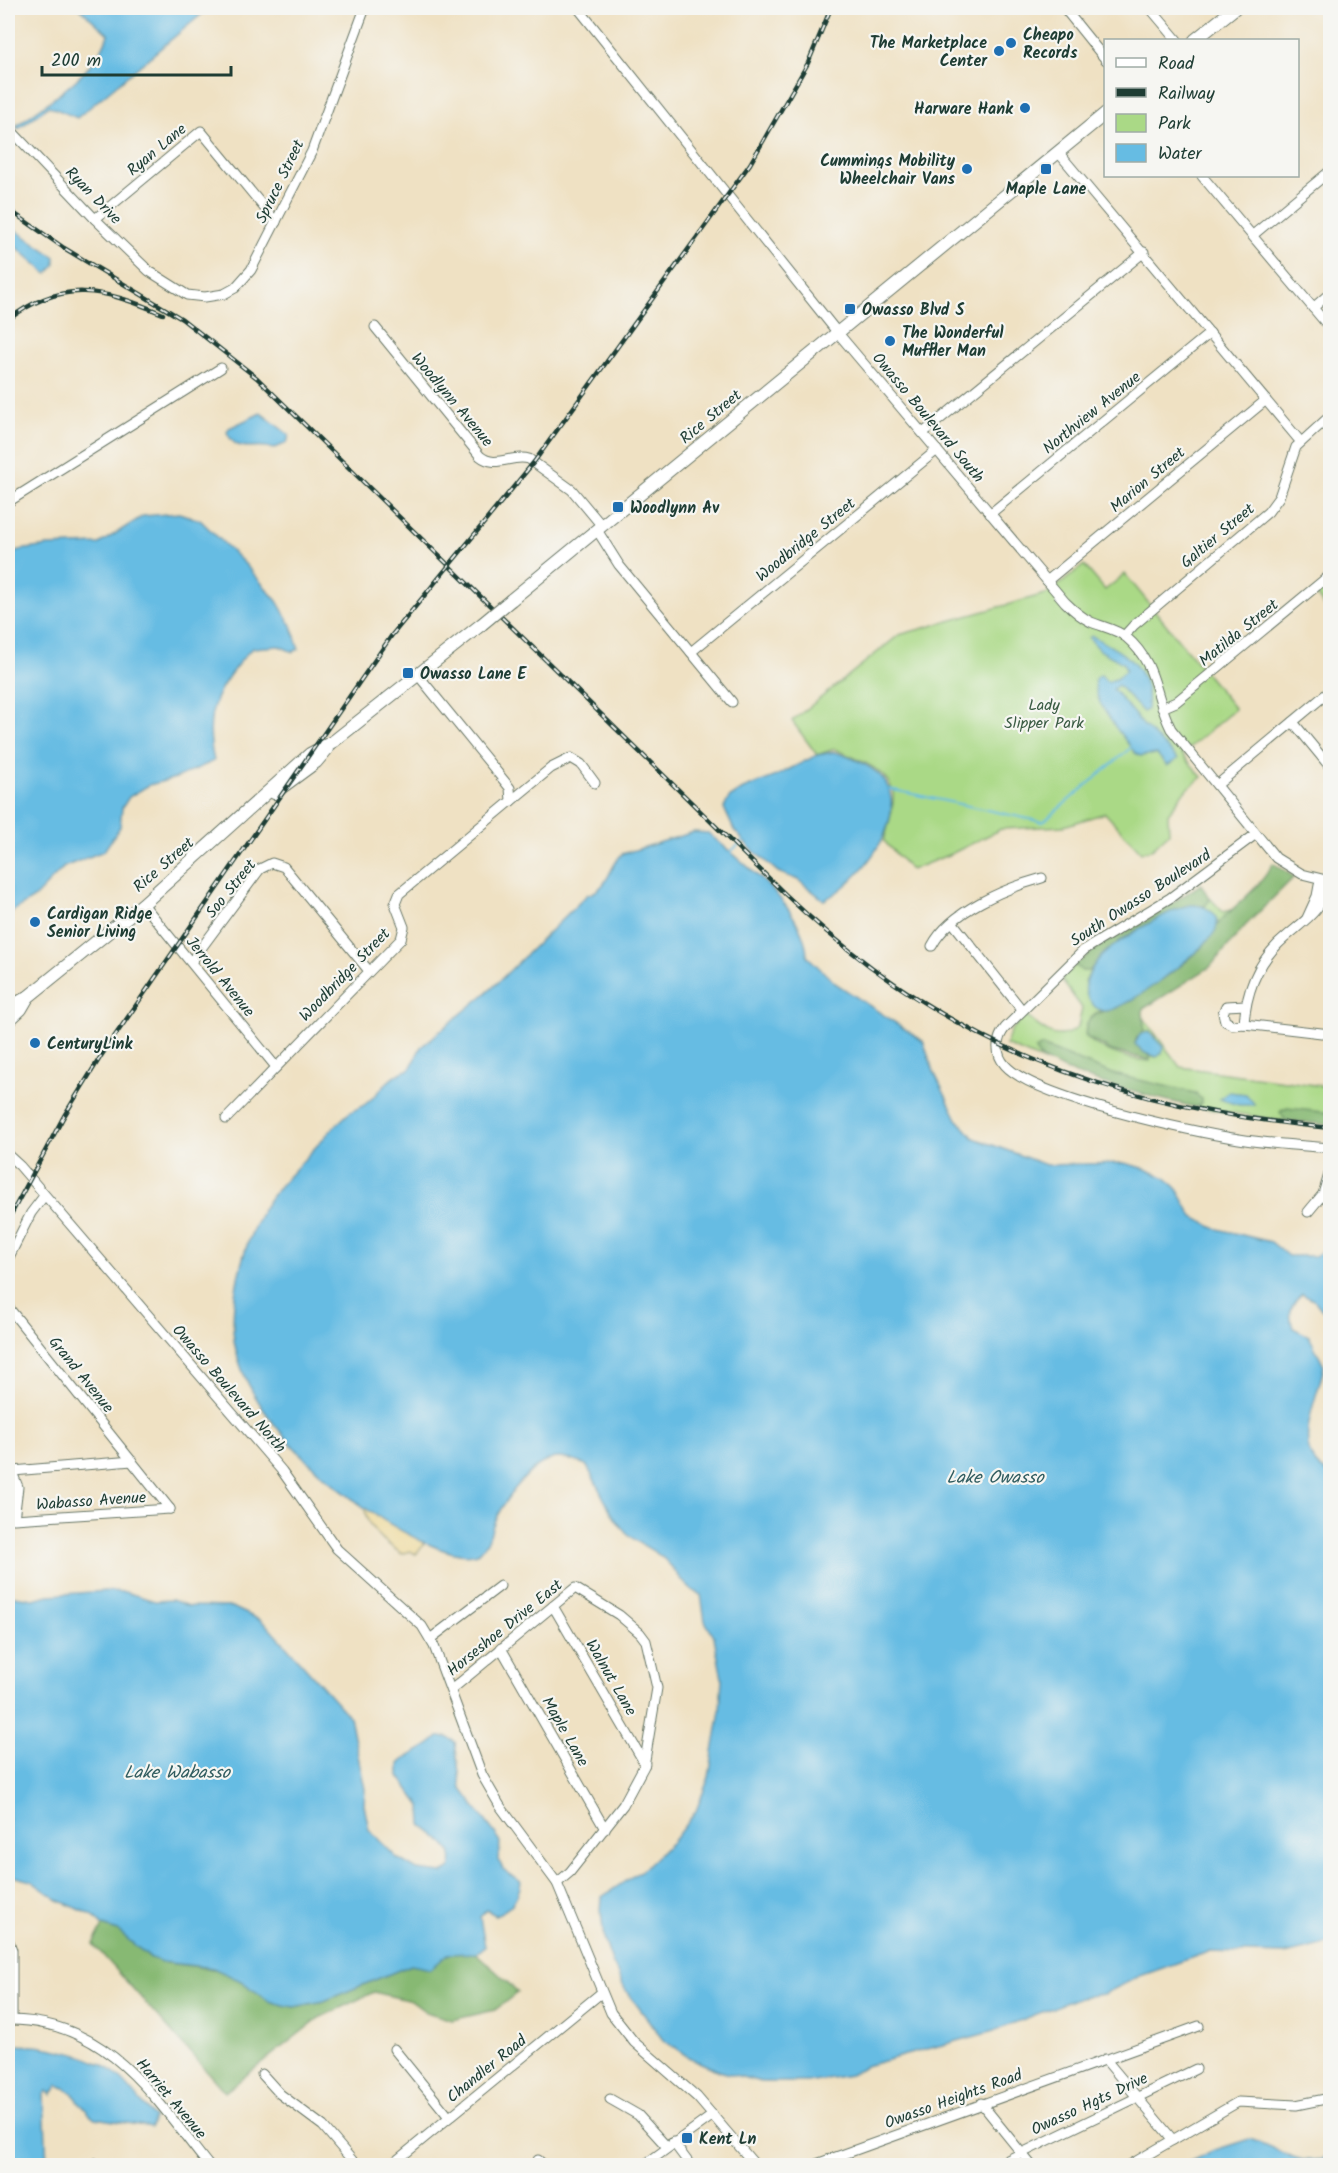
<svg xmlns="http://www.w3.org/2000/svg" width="1338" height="2173" font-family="Kalam,sans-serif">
<rect width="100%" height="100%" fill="#f6f6f2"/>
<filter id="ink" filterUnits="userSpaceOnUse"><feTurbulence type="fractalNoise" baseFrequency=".0167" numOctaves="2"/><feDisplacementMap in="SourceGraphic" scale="12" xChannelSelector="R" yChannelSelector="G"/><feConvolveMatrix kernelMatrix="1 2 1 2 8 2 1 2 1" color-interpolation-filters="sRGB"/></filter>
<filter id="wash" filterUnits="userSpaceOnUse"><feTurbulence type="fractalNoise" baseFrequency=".008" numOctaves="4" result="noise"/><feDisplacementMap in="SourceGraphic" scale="24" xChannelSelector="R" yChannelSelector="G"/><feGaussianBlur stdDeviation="1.35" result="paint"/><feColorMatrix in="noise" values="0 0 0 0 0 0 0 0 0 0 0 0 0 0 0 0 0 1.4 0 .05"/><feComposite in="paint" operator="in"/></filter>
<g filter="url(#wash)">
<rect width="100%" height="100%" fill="#efe1c3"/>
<g fill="#aad986" stroke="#648b5d" stroke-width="1.5">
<path d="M1084,565L1105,590L1125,574L1235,709L1182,754L1202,777L1183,793L1168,814L1169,833L1151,850L1141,852L1105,813L1064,826L1001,829L953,853L911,870L884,841C887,828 895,808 893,794C889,769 855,758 834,749L817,755L792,721L899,635L1049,593Z"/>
<polygon points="1330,581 1330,613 1315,594"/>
<polygon points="1209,897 1223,912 1232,910 1216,927 1213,913 1203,906 1205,906"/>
<path d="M1075,965L1089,971L1092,968L1085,982L1095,1007L1102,1011C1090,1013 1087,1024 1085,1035C1096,1050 1131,1060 1150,1061L1149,1055L1155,1057V1035L1149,1032L1142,1033L1144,1027L1142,1016L1180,1067L1330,1087V1113L1282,1109L1285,1120L1290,1122L1190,1106L1196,1107V1094L1113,1074L1042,1046L1039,1057L1046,1062L1006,1045L1010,1032L1025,1015C1043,1030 1057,1045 1078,1027L1082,1008L1061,979Z"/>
</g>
<g fill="#87b973" stroke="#537b54" stroke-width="1.5">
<path d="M1273,863L1294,877L1245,926L1210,967L1143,1009L1144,1030L1136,1039L1135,1044L1150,1056V1060L1112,1051L1086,1037C1081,1009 1111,1013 1126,1003C1152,986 1181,969 1203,946C1211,937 1216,925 1224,917C1243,899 1261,886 1273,863Z"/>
<path d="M1201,884L1210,900L1205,906C1178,903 1129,933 1108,950C1100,956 1096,964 1089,971H1082L1075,965L1102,944L1148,919Z"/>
<path d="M1042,1046L1113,1074L1195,1093L1201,1099V1103L1197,1107L1190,1106C1165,1100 1041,1071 1035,1050Z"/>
<polygon points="1287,1108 1330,1113 1330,1125 1285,1120 1280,1112"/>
<path d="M103,1926L118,1931L162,1962L220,1970L241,1981L269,2001L294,2007L324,2001L411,1965C426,1968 434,1961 447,1955C454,1951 467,1953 476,1953L518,1992L495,2010L452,2020L426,2012L411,2001L374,1992L319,2018L225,2092L93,1944Z"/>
</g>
<path fill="#eeda9e" stroke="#868c69" stroke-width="1.5" d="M365,1507L425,1543L416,1554L410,1551L402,1554C386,1543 364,1527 365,1507Z"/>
<g fill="#66bce3" stroke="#427c8c" stroke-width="1.5">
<path d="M79,8H209L77,118L49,106L18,129L16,126C45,104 99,71 108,34Z"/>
<polygon points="8,225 55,257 55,265 47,274 8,240"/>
<path d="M261,413L289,435L287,443L273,449C257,441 237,457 227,432L229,428Z"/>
<path d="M179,513L200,520L245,564L277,601L292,627L299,649L293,652L279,646L252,648C219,684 202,710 214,761L176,778L149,785L129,797L122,808L120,827L104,851L64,867L34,898L8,914V557L19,550L48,546L99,544L143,516Z"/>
<path d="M1092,636C1125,654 1151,666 1147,709L1143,712L1118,685L1113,689L1144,726L1178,759L1167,766L1157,754L1140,756L1135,753C1123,736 1089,699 1096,678L1101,675L1107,682L1116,679L1126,670L1123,663L1101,651L1089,638Z"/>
<path d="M834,752C849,756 878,768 886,783C908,823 858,883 824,900L798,880L778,872L748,846L734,830L724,808L729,798L743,789L774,777L817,755Z"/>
<path d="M694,832L708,833C743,863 805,907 807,956L835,983L923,1041L934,1072L957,1119L974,1138L1046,1165L1124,1163L1143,1168L1164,1177L1176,1187L1193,1217L1214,1228L1271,1242L1288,1256H1315L1330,1246V1309L1322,1310L1315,1301L1302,1294C1290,1304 1288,1314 1293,1328L1309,1336L1324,1366C1318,1399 1287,1455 1330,1474V1943L1285,1954L1208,1952L1140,1976L1104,1994L1080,1997L994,2031L865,2066L850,2075L807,2082H761L719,2071L690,2058L663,2040L625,1989L612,1962L604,1939L601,1911L602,1897L646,1867L673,1841L696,1811L709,1777L720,1710L722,1678L714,1637L705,1621L701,1595C685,1589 679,1574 668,1563C657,1550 639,1546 627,1533C608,1514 600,1487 586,1465C577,1462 569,1458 559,1458C534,1458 506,1498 496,1518C490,1530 490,1546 477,1553C464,1558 445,1551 433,1546C356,1514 233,1416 233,1325C233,1283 247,1230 272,1196C284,1180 298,1167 311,1152C323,1139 335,1125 349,1113C355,1109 363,1107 368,1102C384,1088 388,1076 410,1069L421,1047L491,989L587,895C610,888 608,868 622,854Z"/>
<path d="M1190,905C1205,904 1223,914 1215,931C1205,950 1126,1010 1106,1011C1098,1011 1092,1005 1088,998C1081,986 1089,972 1097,961C1109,945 1169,909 1190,905Z"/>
<polygon points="1149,1032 1163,1047 1162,1053 1157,1057 1145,1053 1135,1044 1140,1034"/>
<polygon points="1229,1092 1246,1094 1255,1105 1239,1105 1219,1099"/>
<path d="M106,1591L125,1592L155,1601L172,1600L188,1606L232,1607L260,1620L271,1629L350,1717L365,1789L364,1805L369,1830L397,1858L417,1870L442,1873L450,1869C458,1846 436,1839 422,1825L421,1806L399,1776V1764C410,1752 425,1751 438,1737H447L455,1742L461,1788L500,1840L499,1861L503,1869L521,1882C518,1900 511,1909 495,1915L487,1910L480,1917L485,1947L476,1953L448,1954L431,1969L411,1965L324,2001L294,2007L283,2005L269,2001L241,1981L213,1968L162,1962L149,1957L118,1931L103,1926L92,1915L58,1900L31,1881L8,1875V1595L33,1599L49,1595Z"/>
<path d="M8,2045C39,2044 93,2053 117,2075C131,2087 142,2104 154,2117L151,2127L95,2118C78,2107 79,2092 58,2085L51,2095L47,2091L44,2095L47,2165H8Z"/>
<path d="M1249,2139C1273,2144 1303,2173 1330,2154V2165H1183L1212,2151Z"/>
</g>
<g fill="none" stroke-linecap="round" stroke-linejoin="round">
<g stroke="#66bce3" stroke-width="2">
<polyline points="889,789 1043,822 1134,745"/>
<polyline points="728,854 744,840"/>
</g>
</g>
</g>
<g filter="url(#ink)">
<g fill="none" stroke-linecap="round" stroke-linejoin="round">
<g stroke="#687666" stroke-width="11">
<g id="minor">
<path d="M578,8L837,332L1065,602C1073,610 1081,617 1091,622C1103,627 1116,629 1126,637C1158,664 1154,696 1171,729L1276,858L1302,874L1330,881"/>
<polyline points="1064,8 1106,60"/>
<polyline points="1150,8 1177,40"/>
<polyline points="8,127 95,219 149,271 187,295 205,297 224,294 235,288 251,270 312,151 365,8"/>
<polyline points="1058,152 1300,441"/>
<polyline points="1202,176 1330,328"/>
<polyline points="95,219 201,131 276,222"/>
<polyline points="1253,235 1330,171"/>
<polyline points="1313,308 1330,293"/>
<path d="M375,327L480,456C496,469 511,454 529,459L572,490L602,526"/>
<polyline points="923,433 1144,252"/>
<polyline points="8,502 221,368"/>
<polyline points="990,514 1210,333"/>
<polyline points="597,530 619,565 732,702"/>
<polyline points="1047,581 1266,400"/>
<polyline points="1124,636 1134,625 1268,512 1279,497 1296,447 1330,416"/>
<polyline points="691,652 937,450"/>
<polyline points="1162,708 1176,702 1330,575"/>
<polyline points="1293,722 1330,767"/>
<polyline points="1217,785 1330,691"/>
<polyline points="511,801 551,768 571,758 581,764 595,783"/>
<path d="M1256,834L1170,898L1084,950L1005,1028C996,1039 995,1054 1005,1065C1034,1098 1193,1132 1239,1139C1269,1144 1300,1145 1330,1148"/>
<polyline points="143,904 276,1067"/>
<polyline points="1307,918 1317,896 1320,880"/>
<polyline points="953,923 1022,1010"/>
<path d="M932,946C950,911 1006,888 1042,878"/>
<polyline points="191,962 260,869 272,863 284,867 369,971"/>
<polyline points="1246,1005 1226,1006 1223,1013 1225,1021 1233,1025 1244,1024 1330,1034"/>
<path d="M1244,1024C1246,994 1256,966 1278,944C1299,923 1324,913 1328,881"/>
<polyline points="226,1119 401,939 404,927 395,904 399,894 511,801 510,788 418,675"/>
<polyline points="8,1155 20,1166 282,1471 337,1549 422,1626 434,1646 482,1775 500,1806 557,1883 611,2013 634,2042 697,2097 756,2166"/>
<polyline points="1308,1212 1323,1194 1330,1171"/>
<polyline points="8,1259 31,1213 44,1196"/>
<polyline points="8,1307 170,1509"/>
<polyline points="8,1462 18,1487 14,1519 170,1509"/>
<polyline points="13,1471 132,1461"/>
<polyline points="553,1606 645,1764"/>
<polyline points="430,1639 500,1586"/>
<polyline points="501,1648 605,1829"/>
<polyline points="451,1690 575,1588 619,1615 640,1633 646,1641 657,1688 644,1766 623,1805 570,1872 557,1883"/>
<polyline points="8,1939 12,1950 12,2020"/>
<path d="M8,2020C107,2019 154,2097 209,2166"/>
<polyline points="394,2049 449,2117"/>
<polyline points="1105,2059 1173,2140"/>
<polyline points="262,2074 280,2094 323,2126 357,2166"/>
<polyline points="610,2099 638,2115 667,2147"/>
<polyline points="981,2103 1032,2166"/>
<polyline points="673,2142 691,2166"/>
<polyline points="538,2160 545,2166"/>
<polyline points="95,2163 97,2166"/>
<polyline points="390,2166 601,1993"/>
<polyline points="643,2166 713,2115"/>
<polyline points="811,2166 1199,2026"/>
<polyline points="995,2166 1196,2069"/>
<polyline points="1128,2166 1238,2102 1296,2105 1330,2098"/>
</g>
</g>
<g stroke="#687666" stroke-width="14">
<g id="major">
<polyline points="1195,40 1235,8"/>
<polyline points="511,600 1106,113"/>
<polyline points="274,793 316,762 327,749"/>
<polyline points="8,1008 28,997 143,904 310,754 334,741 482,624"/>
<polyline points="8,1021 21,1009 28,997"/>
</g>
</g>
<use href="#minor" stroke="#fff" stroke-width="9"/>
<use href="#major" stroke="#fff" stroke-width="12"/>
<g stroke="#1f3d34" stroke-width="4.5">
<g id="rail">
<path d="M8,209L64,248L182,319L257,378L785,894C943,1046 1115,1108 1330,1128"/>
<path d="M8,320C62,278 104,289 163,314"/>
<polyline points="8,1220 64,1116 101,1056 392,635 534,462 750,164 808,63 831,8"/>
</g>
</g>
<use href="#rail" stroke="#f6f6f2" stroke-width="2" stroke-dasharray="7" stroke-linecap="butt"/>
<g stroke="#687666" stroke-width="14" stroke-linecap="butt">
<polyline id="major-bridge" points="482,624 511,600"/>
</g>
<use href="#major-bridge" stroke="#fff" stroke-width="12"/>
</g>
</g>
<g fill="#1f6fb2" stroke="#f6f6f2" stroke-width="2">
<circle cx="1011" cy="43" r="6"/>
<circle cx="999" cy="51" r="6"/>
<circle cx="1025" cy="108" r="6"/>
<circle cx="967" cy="169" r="6"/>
<rect x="1040" y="163" width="12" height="12" rx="3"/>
<rect x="844" y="303" width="12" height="12" rx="3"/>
<circle cx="890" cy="341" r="6"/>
<rect x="612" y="501" width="12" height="12" rx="3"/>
<rect x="402" y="667" width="12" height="12" rx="3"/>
<circle cx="35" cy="922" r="6"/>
<circle cx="35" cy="1043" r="6"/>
<rect x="681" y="2132" width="12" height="12" rx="3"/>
</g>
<g text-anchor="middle" stroke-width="4.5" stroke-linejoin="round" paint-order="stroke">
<g font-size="16" font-weight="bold" fill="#1f3d34" stroke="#f6f6f2" text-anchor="start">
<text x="1023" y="40">Cheapo<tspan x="1023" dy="18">Records</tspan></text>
<text x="987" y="48" text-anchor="end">The Marketplace<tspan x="987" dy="18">Center</tspan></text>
<text x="1013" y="114" text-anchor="end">Harware Hank</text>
<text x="955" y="166" text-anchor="end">Cummings Mobility<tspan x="955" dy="18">Wheelchair Vans</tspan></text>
<text x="1046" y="194" text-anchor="middle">Maple Lane</text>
<text x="862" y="315">Owasso Blvd S</text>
<text x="902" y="338">The Wonderful<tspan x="902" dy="18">Muffler Man</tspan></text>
<text x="630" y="513">Woodlynn Av</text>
<text x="420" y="679">Owasso Lane E</text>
<text x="47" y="919">Cardigan Ridge<tspan x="47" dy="18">Senior Living</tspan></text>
<text x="47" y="1049">CenturyLink</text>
<text x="699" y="2144">Kent Ln</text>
</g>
<g font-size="16" fill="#1f3d34" stroke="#f6f6f2">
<text transform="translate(156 149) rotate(-40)" y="6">Ryan Lane</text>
<text transform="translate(279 181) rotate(-64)" y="6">Spruce Street</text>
<text transform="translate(94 195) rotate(46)" y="6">Ryan Drive</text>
<text transform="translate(453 399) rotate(50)" y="6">Woodlynn Avenue</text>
<text transform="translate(1091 412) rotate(-39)" y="6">Northview Avenue</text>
<text transform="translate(710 416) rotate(-40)" y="6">Rice Street</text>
<text transform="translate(929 417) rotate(50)" y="6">Owasso Boulevard South</text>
<text transform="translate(1147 479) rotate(-40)" y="6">Marion Street</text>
<text transform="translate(1217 535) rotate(-40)" y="6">Galtier Street</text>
<text transform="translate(805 539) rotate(-39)" y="6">Woodbridge Street</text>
<text transform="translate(1238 632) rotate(-39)" y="6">Matilda Street</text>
<text transform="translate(163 864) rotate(-41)" y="6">Rice Street</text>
<text transform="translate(230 888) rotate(-51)" y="6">Soo Street</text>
<text transform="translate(1140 897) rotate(-33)" y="6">South Owasso Boulevard</text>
<text transform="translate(344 974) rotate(-46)" y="6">Woodbridge Street</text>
<text transform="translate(221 976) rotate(51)" y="6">Jerrold Avenue</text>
<text transform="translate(82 1374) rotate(51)" y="6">Grand Avenue</text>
<text transform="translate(230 1388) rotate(49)" y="6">Owasso Boulevard North</text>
<text transform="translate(91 1500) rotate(-4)" y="6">Wabasso Avenue</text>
<text transform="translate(504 1627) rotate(-39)" y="6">Horseshoe Drive East</text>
<text transform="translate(612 1677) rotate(60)" y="6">Walnut Lane</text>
<text transform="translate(566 1731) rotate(60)" y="6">Maple Lane</text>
<text transform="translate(486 2068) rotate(-39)" y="6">Chandler Road</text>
<text transform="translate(172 2098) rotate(50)" y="6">Harriet Avenue</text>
<text transform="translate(953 2098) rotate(-20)" y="6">Owasso Heights Road</text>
<text transform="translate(1089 2103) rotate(-25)" y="6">Owasso Hgts Drive</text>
</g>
<g font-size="16" fill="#3b5c44" stroke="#f6f6f2">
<text x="1044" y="710">Lady<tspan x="1044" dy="18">Slipper Park</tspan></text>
</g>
<g font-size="18" font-style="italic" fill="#315d60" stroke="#f6f6f2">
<text x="995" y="1483">Lake Owasso</text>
<text x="177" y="1778">Lake Wabasso</text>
</g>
</g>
<rect width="1338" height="2173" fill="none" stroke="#f6f6f2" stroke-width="30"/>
<rect x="1104" y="39" width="195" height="138" fill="#f6f6f2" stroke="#a0aca6" stroke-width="1.5"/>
<rect x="1116" y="58" width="30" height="9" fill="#ffffff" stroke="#a0aca6" stroke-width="1.5"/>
<text x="1158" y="69" font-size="18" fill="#1f3d34">Road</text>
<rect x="1116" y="88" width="30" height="9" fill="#1f3d34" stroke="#a0aca6" stroke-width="1.5"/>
<text x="1158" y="99" font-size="18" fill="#1f3d34">Railway</text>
<rect x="1116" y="114" width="30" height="18" fill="#aad986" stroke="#a0aca6" stroke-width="1.5"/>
<text x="1158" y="129" font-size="18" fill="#1f3d34">Park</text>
<rect x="1116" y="144" width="30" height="18" fill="#66bce3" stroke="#a0aca6" stroke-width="1.5"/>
<text x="1158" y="159" font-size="18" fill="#1f3d34">Water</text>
<path d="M42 66v9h189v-9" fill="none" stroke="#1f3d34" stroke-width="3"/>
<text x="51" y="66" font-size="18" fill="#1f3d34" stroke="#f6f6f2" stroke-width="4.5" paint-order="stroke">200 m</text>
</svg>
